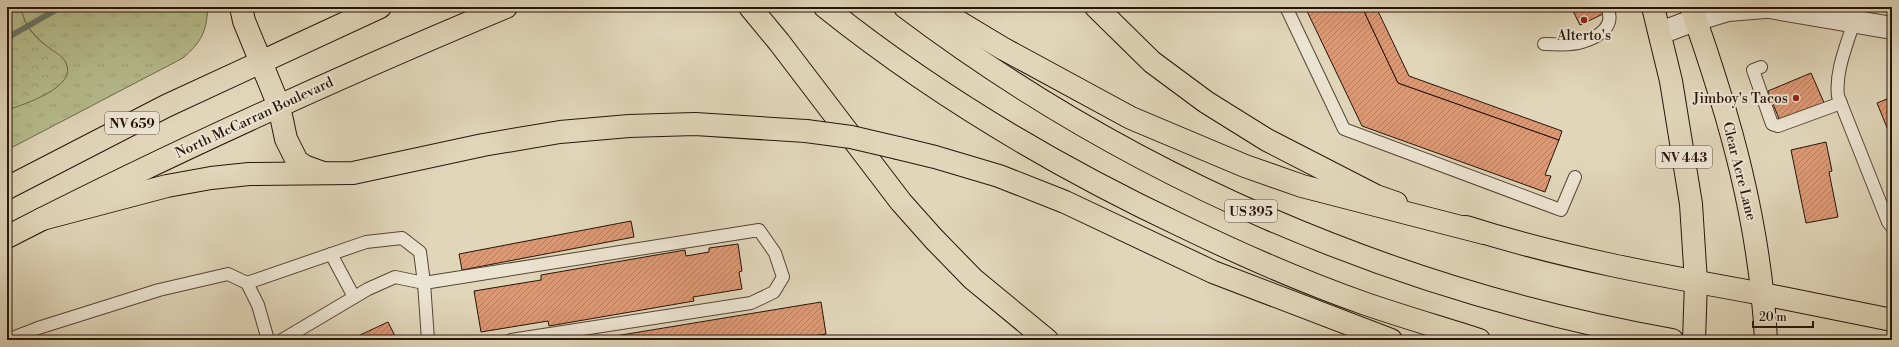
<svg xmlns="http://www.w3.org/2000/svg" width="1899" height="347" font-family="'Libre Bodoni',serif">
<defs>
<pattern id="grass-tufts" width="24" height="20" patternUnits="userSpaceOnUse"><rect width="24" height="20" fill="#b6bd8d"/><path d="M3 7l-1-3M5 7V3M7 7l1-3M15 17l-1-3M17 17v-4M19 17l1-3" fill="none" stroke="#9ca278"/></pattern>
<pattern id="forest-crowns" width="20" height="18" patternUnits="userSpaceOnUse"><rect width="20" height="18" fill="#b6bd8d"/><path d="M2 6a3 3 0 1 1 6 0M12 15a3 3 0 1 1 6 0" fill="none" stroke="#9ca278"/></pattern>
<pattern id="building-hatch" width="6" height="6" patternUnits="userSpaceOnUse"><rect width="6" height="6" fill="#db9975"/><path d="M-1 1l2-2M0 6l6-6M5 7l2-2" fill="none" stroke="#b27c5e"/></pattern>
</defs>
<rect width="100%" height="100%" fill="#e1d6ba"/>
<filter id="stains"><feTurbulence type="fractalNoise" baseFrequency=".005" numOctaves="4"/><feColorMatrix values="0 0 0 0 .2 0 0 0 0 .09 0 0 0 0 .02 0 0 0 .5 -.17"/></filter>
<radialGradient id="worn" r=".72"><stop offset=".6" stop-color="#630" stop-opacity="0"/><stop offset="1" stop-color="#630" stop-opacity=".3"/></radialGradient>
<path fill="url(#grass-tufts)" stroke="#6e694b" d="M21,7H208C206,33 202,41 183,58L7,150V110L46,94L66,62C47,45 25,34 21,7Z"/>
<path fill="url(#forest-crowns)" stroke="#6e694b" d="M17,7H21C24,27 36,39 52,50C57,53 64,58 66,63C78,87 23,105 7,110V13Z"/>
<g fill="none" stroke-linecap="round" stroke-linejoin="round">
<polyline stroke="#69786a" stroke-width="6" points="7,38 61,7"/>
</g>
<g fill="url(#building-hatch)" stroke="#271509">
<polygon points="1305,7 1362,7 1398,83 1559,140 1545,175 1551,176 1545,192 1362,126"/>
<polygon points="1362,7 1376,7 1409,76 1562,131 1559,140 1398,83"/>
<polygon points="1571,7 1599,7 1603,14 1580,25"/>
<polygon points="1811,73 1825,105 1781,124 1768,91"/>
<polygon points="1892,97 1892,140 1877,103"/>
<polygon points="1826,142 1832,171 1829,172 1838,217 1806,223 1791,150"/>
<polygon points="631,221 634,237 462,270 459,254"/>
<polygon points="738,244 742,271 739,272 742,289 693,297 694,301 549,326 548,321 481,332 474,291 541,280 541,275 685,250 686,256 709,252 709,248"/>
<polygon points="821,302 826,334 787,340 591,340"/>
<polygon points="388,322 397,340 360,340 358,336"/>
</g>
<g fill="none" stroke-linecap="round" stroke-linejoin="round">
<g stroke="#564535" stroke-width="14">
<g id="lane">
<polyline points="1286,7 1344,129 1561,210 1575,177"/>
<path d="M1854,21C1847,45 1835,71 1838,96L1888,222L1892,227"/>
<path d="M1544,44C1556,44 1572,46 1582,42C1599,37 1616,26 1607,7"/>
<polyline points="1761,67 1753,70 1772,124 1778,126 1841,103"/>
<polyline points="331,254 354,297"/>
<polyline points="247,283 366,242 402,238 420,252 424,283 759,230 775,253 783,277 774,292 751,303 511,340"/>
<polyline points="7,340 38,328 159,290 228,274 247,283 258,305 268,340"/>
<polyline points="282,340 368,289 395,277 424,283 428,340"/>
</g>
</g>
<g stroke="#564535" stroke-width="24">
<g id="street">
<polyline points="1769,7 1892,28"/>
<polyline points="1660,33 1695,20 1728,10 1765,7"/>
</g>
</g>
<g stroke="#271509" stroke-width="24">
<g id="primary">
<polyline points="1096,7 1152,62 1206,102 1267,140 1376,196 1396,203"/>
<polyline points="1653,7 1671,81 1691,204 1696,282 1694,340"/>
<path d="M1691,7C1730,117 1760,222 1766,340"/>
<polyline points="7,188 166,106 380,7"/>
<path d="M1466,227C1563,258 1663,276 1763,294"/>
<path d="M7,237C170,153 337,78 506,7"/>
</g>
</g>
<g stroke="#271509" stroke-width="24">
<g id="highway">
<polyline points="241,7 244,21 279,106 286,139 297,161 304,166 323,173"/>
<polyline points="750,7 779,42 901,202 934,239 973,279 1047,340"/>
<path d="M825,7C935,95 1055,166 1182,226C1242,255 1303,282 1366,304C1404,317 1442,328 1479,340"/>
<path d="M905,7C1130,177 1395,291 1672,340"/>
<polyline points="934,7 1002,48 1131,118 1245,166 1302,186 1484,233"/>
<polyline points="898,148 935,157 999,176 1065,202 1213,272 1391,340"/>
<polyline points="42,219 167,186 211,178 249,174 353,173 483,145 560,132 629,126 695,124 806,131"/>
<polyline points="1763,294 1892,320"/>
</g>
</g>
<use href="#lane" stroke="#ece4d2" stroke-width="12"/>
<use href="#street" stroke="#ece4d2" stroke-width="22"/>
<use href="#primary" stroke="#e1d6ba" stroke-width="22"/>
<use href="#highway" stroke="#e1d6ba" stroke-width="22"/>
<g stroke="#271509" stroke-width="24" stroke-linecap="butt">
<polyline id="highway-bridge" points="806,131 851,137 898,148"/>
</g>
<use href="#highway-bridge" stroke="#e1d6ba" stroke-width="22"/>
</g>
<g fill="#8f2418" stroke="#ece4d2" stroke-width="1.5">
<circle cx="1584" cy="20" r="4"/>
<circle cx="1796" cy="98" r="4"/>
</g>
<g text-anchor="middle" stroke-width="4" stroke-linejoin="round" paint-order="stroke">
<g fill="#ece4d2" stroke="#625345" stroke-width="1">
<rect x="105" y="112" width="54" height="22" rx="3"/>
<rect x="1656" y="146" width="56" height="22" rx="3"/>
<rect x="1225" y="200" width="52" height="22" rx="3"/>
</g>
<g font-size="13" font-weight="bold" fill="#271509">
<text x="132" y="128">NV 659</text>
<text x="1684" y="162">NV 443</text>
<text x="1251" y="216">US 395</text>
</g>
<g font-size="14" fill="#271509" stroke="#ece4d2">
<text x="1584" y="40">Alterto's</text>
<text x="1788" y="103" text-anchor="end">Jimboy's Tacos</text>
</g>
<g font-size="14" fill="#271509" stroke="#ece4d2">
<text transform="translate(254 117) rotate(-25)" y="5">North McCarran Boulevard</text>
<text transform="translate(1740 171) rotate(76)" y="5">Clear Acre Lane</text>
</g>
</g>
<rect width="1899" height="347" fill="none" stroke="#e1d6ba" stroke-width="24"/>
<rect x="8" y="8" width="1883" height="331" fill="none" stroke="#271509" stroke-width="2"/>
<rect x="12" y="12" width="1875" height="323" fill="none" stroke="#271509"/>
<path d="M1753 321v6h60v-6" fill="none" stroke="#271509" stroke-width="2"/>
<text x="1759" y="321" font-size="12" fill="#271509" stroke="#ece4d2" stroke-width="3" paint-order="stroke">20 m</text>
<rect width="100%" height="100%" filter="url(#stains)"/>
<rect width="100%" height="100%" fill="url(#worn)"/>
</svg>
